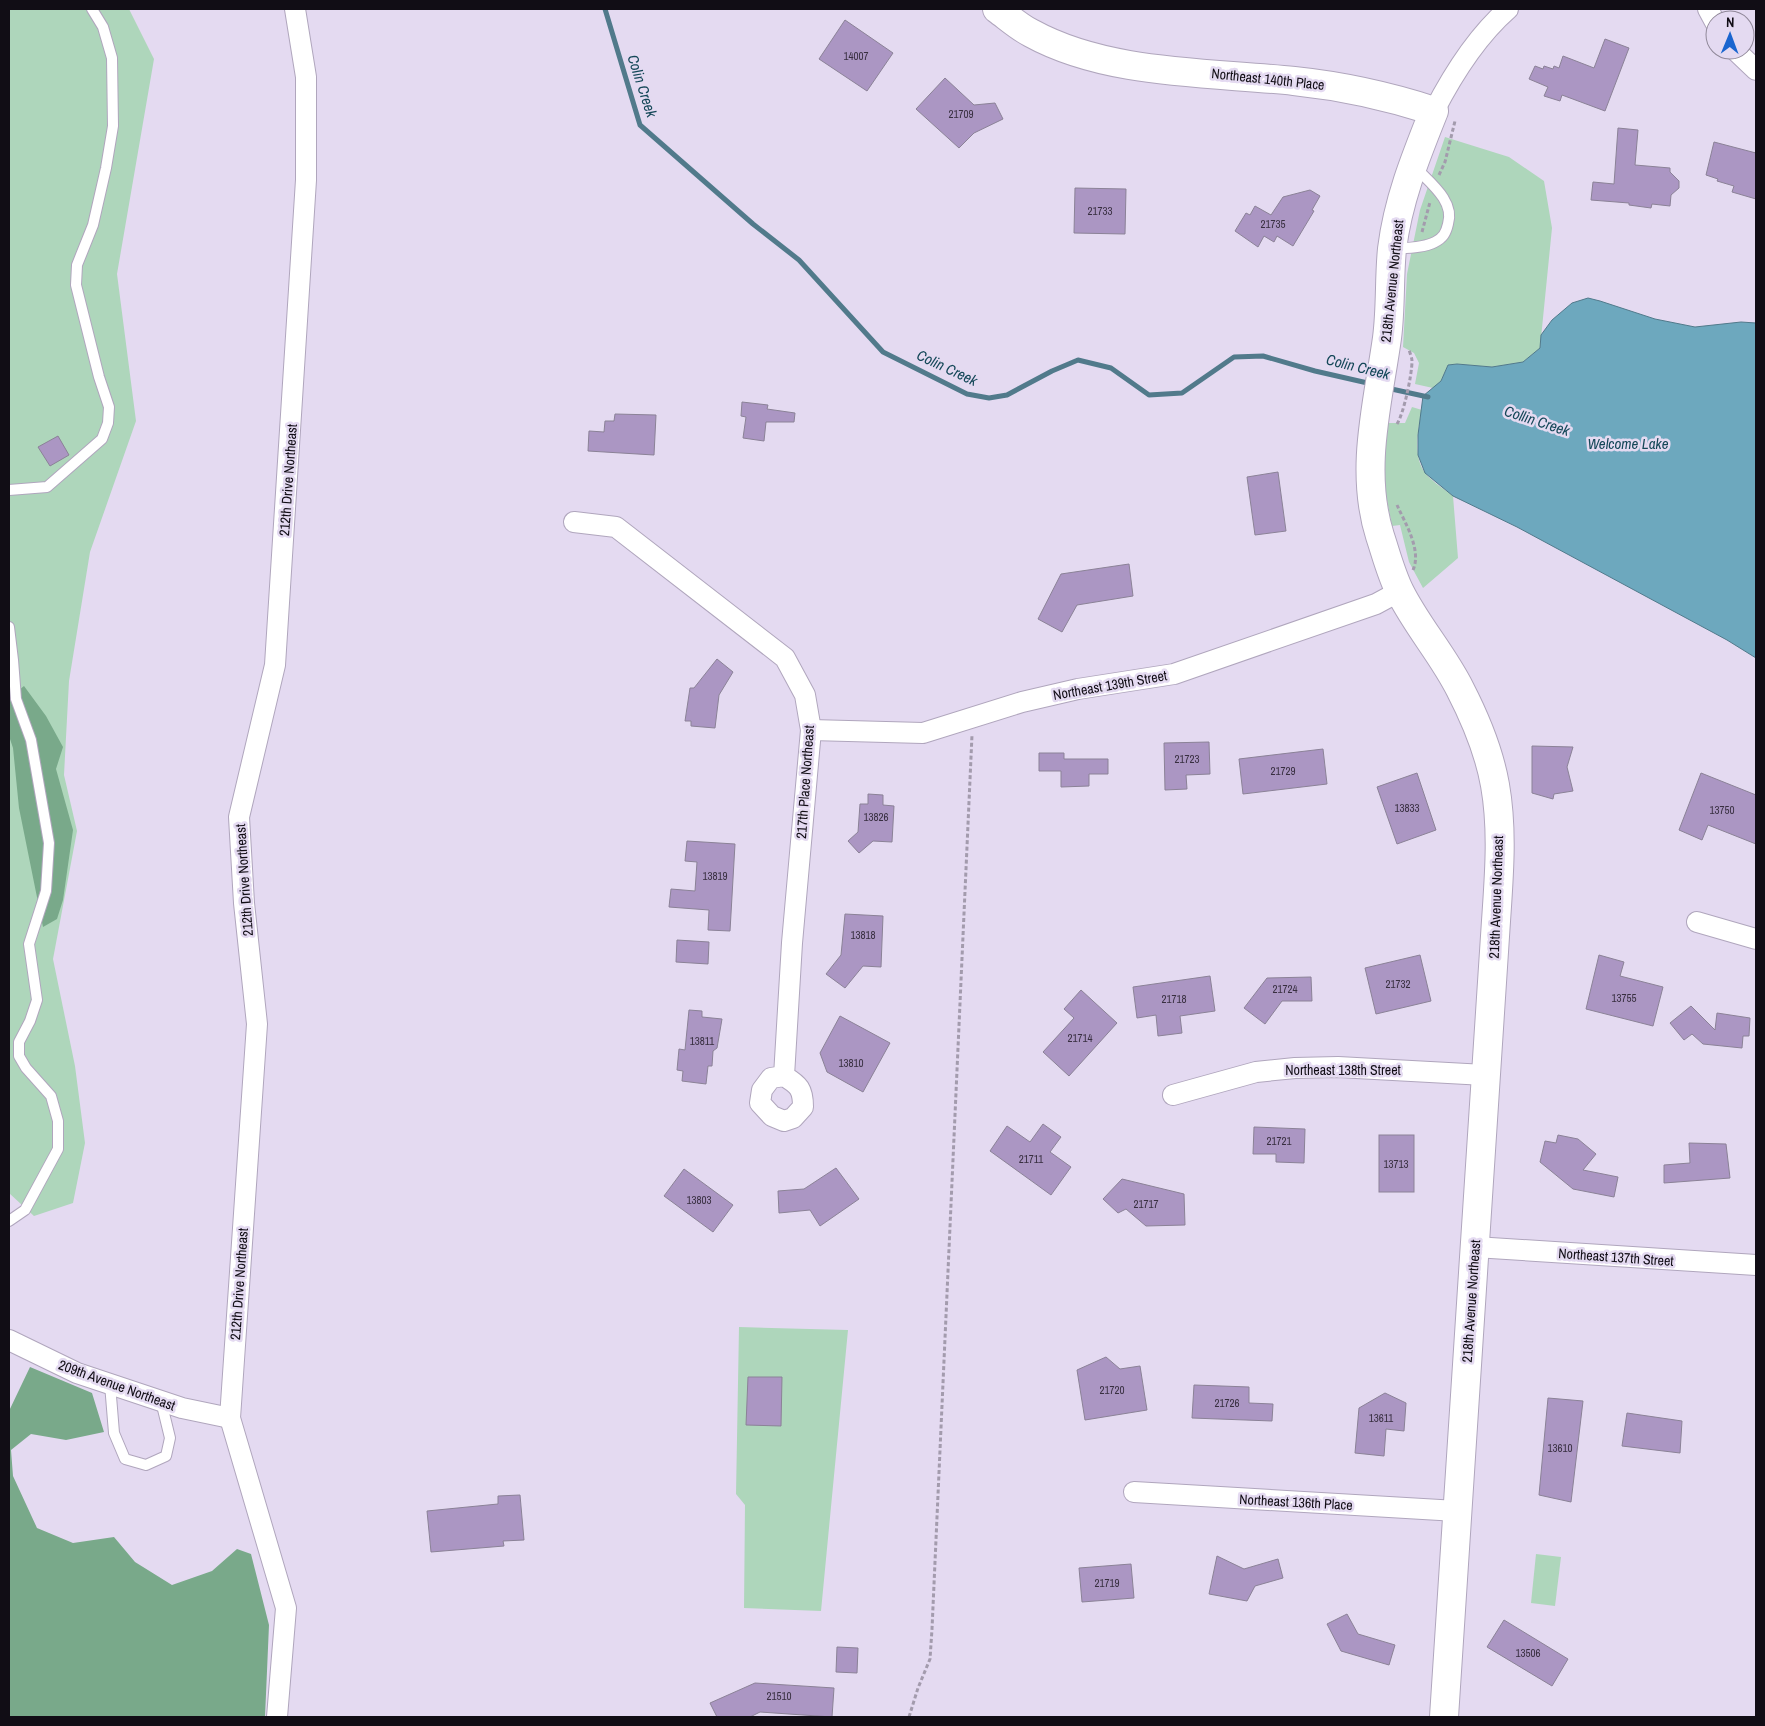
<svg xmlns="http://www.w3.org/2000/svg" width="1765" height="1726" font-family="'Archivo Narrow',sans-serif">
<rect width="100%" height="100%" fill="#e4daf1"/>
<g fill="#aed6bb">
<polygon points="9,9 129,9 154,59 117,274 136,421 90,552 69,681 64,775 77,831 53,959 75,1066 85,1143 73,1203 34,1216 9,1193"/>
<polygon points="1445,137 1509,157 1544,181 1552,228 1540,348 1523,362 1492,367 1457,364 1448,365 1441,381 1433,388 1415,384 1419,363 1414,353 1403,347 1407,274 1420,210"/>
<path d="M1412,407L1422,410C1418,429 1412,457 1426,474C1433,482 1444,489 1453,496L1458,558L1423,588L1409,562L1400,525L1392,526L1384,485L1385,423H1405Z"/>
<polygon points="739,1327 848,1330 821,1611 744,1608 745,1505 736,1494"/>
<polygon points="1536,1554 1561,1557 1555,1606 1531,1603"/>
</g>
<g fill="#79a98a">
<polygon points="24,686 46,716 63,747 56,769 73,830 63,900 57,919 43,927 19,808 13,748 9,736 9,698"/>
<polygon points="30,1367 92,1393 104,1432 66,1440 31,1434 11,1450 13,1476 37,1528 73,1543 114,1537 135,1562 172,1585 212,1571 237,1549 251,1554 269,1625 265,1717 9,1717 9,1411"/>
</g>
<polygon fill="#6da8be" stroke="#517a8b" points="1588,298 1600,301 1655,319 1695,327 1741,322 1756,323 1756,658 1727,640 1517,527 1453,496 1425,473 1418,455 1418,435 1423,396 1441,381 1448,365 1457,364 1492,367 1523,362 1540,348 1541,335 1552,320 1572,303"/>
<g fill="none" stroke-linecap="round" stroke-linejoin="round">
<g stroke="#517a8b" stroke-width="5">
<polyline points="605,9 640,125 753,224 799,260 883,352 967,394 989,398 1007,395 1052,371 1078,360 1111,368 1149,395 1182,393 1234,357 1263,356 1315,371 1372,384"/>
<polyline points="1387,388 1428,397"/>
</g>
</g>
<g fill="#ab96c3" stroke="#8b8297">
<polygon points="845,20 893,53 867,91 819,59"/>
<polygon points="1605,39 1629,48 1605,111 1562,95 1560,101 1544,96 1548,87 1529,79 1535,66 1543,69 1544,66 1553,69 1554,66 1559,68 1563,56 1594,68"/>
<polygon points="945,78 974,105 995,103 1003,119 974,133 959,148 916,109"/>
<polygon points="1618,128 1638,130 1635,165 1670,168 1670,172 1679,181 1679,188 1671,195 1670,206 1652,204 1651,208 1629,205 1629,203 1591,200 1593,182 1614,184"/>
<polygon points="1714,142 1756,153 1756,199 1732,192 1734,186 1717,181 1718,179 1706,175"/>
<polygon points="1075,188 1126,189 1125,234 1074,233"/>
<polygon points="1310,190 1320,196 1312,210 1314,211 1293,246 1277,236 1274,242 1264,236 1258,247 1235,231 1246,213 1250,215 1255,206 1271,215 1283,197"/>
<polygon points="742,402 768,405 767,409 795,413 794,422 766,422 764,441 743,438 746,417 741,416"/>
<polygon points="615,414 656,415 654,455 588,451 589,431 604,432 605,421 614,421"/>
<polygon points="58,436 69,455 50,466 38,447"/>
<polygon points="1278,472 1286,531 1255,535 1247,477"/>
<polygon points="1129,564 1133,596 1077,605 1062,632 1038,619 1061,574"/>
<polygon points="717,659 733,672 719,695 715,728 691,726 691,721 685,721 690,688 694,688"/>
<polygon points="1209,742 1210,774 1186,775 1187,789 1165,790 1164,743"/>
<polygon points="1532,746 1573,747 1567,767 1573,791 1554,794 1553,799 1532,793"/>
<polygon points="1323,749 1327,784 1243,794 1239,759"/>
<polygon points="1039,753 1064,753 1064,759 1108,759 1108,774 1089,774 1089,786 1061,787 1061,771 1039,771"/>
<polygon points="1417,773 1436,830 1397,844 1377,787"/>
<polygon points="1701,773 1756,795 1756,844 1708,825 1702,840 1679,830"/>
<polygon points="868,794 883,795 883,805 894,806 892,842 873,841 859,853 848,841 858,832 860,804 868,804"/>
<polygon points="687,841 735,844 730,931 708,930 709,910 669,907 671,889 695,891 697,862 685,861"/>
<polygon points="845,914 883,916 881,967 863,966 845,988 826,974 841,955"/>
<polygon points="677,940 709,942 708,964 676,962"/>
<polygon points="1420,955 1431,1001 1376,1014 1365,968"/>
<polygon points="1599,955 1624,962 1620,976 1663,987 1653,1026 1586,1009"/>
<polygon points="1210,976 1215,1011 1180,1016 1182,1033 1158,1036 1156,1015 1137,1018 1133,987"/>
<polygon points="1311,977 1312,1001 1282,1001 1265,1024 1244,1008 1267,978"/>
<polygon points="1081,990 1117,1023 1069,1076 1043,1052 1074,1018 1064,1009"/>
<polygon points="1691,1006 1715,1030 1717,1013 1750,1018 1749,1036 1743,1036 1742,1048 1703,1044 1692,1034 1684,1040 1670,1023"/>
<polygon points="689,1010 702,1011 702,1017 722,1019 717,1048 713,1051 712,1066 708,1066 706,1084 682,1081 683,1071 677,1070 679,1049 685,1050"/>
<polygon points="840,1016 890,1043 863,1092 827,1072 820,1053"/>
<polygon points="1043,1124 1061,1137 1050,1152 1071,1167 1051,1195 990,1151 1007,1126 1030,1142"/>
<polygon points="1254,1127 1305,1129 1304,1163 1276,1162 1276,1154 1253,1154"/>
<rect x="1379" y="1135" width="35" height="57"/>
<polygon points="1558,1135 1578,1139 1596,1154 1583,1170 1618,1177 1614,1197 1573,1189 1540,1162 1545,1141 1556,1143"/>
<polygon points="1689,1143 1726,1144 1730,1178 1664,1183 1664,1165 1690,1163"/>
<polygon points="836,1168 859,1199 820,1226 810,1210 779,1213 778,1191 804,1189"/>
<polygon points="684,1169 733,1205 713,1232 664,1196"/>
<polygon points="1122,1179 1184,1194 1185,1225 1146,1226 1126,1209 1118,1213 1103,1199"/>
<polygon points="1106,1357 1120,1369 1140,1366 1147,1410 1085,1420 1077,1370"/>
<polygon points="748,1377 782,1377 781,1426 746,1425"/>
<polygon points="1194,1385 1249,1387 1249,1403 1273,1404 1272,1421 1192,1418"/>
<polygon points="1385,1393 1406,1403 1404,1431 1386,1429 1384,1456 1355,1453 1359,1408"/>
<polygon points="1548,1398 1583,1401 1571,1502 1539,1495"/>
<polygon points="1627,1413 1682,1421 1680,1453 1622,1446"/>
<polygon points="520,1495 524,1540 503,1541 504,1546 431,1552 427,1511 498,1504 498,1496"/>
<polygon points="1217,1556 1244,1569 1278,1559 1283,1578 1255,1586 1247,1601 1209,1594"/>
<polygon points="1131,1564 1134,1598 1082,1602 1079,1568"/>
<polygon points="1347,1614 1358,1634 1395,1645 1389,1665 1341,1651 1327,1624"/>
<polygon points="1504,1620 1568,1659 1552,1686 1487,1647"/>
<polygon points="837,1647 858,1648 857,1673 836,1672"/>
<polygon points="755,1683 834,1688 832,1717 760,1712 750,1717 717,1717 710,1703"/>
</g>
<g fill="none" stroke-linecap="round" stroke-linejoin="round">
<g stroke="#b0a6bd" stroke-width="12">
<g id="lane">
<path d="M1393,249C1406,248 1424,248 1435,242C1443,238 1446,233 1448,224C1455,201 1430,183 1415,167"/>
<polyline points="9,490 47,487 102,439 108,423 109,407 99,377 76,285 77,265 93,225 106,168 113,126 112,58 103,27 92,9"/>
<polyline points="9,627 13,660 16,699 31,740 49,843 46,891 29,944 37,1000 30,1021 19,1042 19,1056 26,1068 51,1096 58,1121 58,1149 25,1210 9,1221"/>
<polyline points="110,1384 114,1433 125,1459 146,1465 166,1456 170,1438 161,1401"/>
</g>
</g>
<g stroke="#b0a6bd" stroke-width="22">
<g id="street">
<polyline points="1708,9 1715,22"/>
<polyline points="1735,50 1756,70"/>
<path d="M1434,111C1453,74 1476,37 1508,9"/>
<path d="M574,522L616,527L785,658L805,695L811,730L792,943L784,1076L771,1078L762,1090L760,1103L772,1116L784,1121L793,1118L803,1107C803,1089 799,1085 784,1076"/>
<polyline points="811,730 923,733 1022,702 1078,689 1174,674 1376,604 1400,591"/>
<polyline points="1697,922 1756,939"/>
<polyline points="1173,1095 1256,1072 1295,1068 1338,1067 1485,1075"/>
<polyline points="1475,1247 1756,1265"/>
<polyline points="9,1340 77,1373 182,1408 230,1418"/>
<polyline points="1134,1492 1457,1511"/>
<polyline points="277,1717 286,1608 230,1418 257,1024 244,903 239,817 275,665 306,180 306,77 295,9"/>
</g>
</g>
<g stroke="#b0a6bd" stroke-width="30">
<path id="secondary" d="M997,9C1008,17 1019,27 1031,33C1107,75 1209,72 1294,81C1342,86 1388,96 1434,111C1416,156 1398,200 1392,249C1389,278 1391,308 1387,338C1378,403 1359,470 1380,536C1386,554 1391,574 1400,592C1417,626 1443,655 1460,689C1476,720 1489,751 1495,785C1503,830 1499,876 1496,921L1444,1717"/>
</g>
<g stroke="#a39bad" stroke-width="3" stroke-dasharray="4 2.5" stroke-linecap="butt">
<polyline points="1439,175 1445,162 1455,121"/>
<polyline points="1422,232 1430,202"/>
<path d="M1397,424C1404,413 1412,374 1412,361C1412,358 1410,353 1409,350"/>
<path d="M1397,505C1405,523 1422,550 1413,570"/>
<polyline points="909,1717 918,1688 930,1659 932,1629 972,735"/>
</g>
<use href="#lane" stroke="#fff" stroke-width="10"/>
<use href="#street" stroke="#fff" stroke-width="20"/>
<use href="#secondary" stroke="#fff" stroke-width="28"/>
</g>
<g text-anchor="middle" stroke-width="5" stroke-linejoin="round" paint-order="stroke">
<g font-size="11" fill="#382f40">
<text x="856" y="60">14007</text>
<text x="961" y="118">21709</text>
<text x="1100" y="215">21733</text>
<text x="1273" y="228">21735</text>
<text x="1187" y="763">21723</text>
<text x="1283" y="775">21729</text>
<text x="1407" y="812">13833</text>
<text x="1722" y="814">13750</text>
<text x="876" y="821">13826</text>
<text x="715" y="880">13819</text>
<text x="863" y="939">13818</text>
<text x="1398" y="988">21732</text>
<text x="1285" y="993">21724</text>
<text x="1624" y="1002">13755</text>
<text x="1174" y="1003">21718</text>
<text x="1080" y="1042">21714</text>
<text x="702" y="1045">13811</text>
<text x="851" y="1067">13810</text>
<text x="1279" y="1145">21721</text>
<text x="1031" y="1163">21711</text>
<text x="1396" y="1168">13713</text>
<text x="699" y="1204">13803</text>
<text x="1146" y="1208">21717</text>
<text x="1112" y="1394">21720</text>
<text x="1227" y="1407">21726</text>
<text x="1381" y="1422">13611</text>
<text x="1560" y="1452">13610</text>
<text x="1107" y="1587">21719</text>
<text x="1528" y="1657">13506</text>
<text x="779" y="1700">21510</text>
</g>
<g font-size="14" fill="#110d15" stroke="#e4daf1">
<text transform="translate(1268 79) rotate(6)" y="5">Northeast 140th Place</text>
<text transform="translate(1392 281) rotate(-84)" y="5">218th Avenue Northeast</text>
<text transform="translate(288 480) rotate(-86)" y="5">212th Drive Northeast</text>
<text transform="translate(1110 685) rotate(-10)" y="5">Northeast 139th Street</text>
<text transform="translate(805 782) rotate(-86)" y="5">217th Place Northeast</text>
<text transform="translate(244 880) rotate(-94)" y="5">212th Drive Northeast</text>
<text transform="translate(1496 897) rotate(-88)" y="5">218th Avenue Northeast</text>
<text x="1343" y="1075">Northeast 138th Street</text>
<text transform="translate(1616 1257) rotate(4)" y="5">Northeast 137th Street</text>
<text transform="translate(239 1284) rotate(-86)" y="5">212th Drive Northeast</text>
<text transform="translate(1471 1301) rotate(-86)" y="5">218th Avenue Northeast</text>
<text transform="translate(117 1385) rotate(20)" y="5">209th Avenue Northeast</text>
<text transform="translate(1296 1502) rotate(3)" y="5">Northeast 136th Place</text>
</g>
<g font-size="15" font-style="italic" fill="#144758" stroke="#e4daf1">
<text transform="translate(642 86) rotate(72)" y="5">Colin Creek</text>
<text transform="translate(1358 367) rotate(14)" y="5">Colin Creek</text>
<text transform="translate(947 368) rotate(25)" y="5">Colin Creek</text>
<text transform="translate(1537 421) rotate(18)" y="5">Collin Creek</text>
<text x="1628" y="449">Welcome Lake</text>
</g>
</g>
<rect width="1765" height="1726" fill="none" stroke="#110d15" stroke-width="20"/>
<g transform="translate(1730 35) rotate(1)"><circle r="24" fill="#e4daf1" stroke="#908899"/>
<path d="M0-4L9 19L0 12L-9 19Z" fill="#1a65cf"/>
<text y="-8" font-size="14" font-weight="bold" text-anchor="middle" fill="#110d15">N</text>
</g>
</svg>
